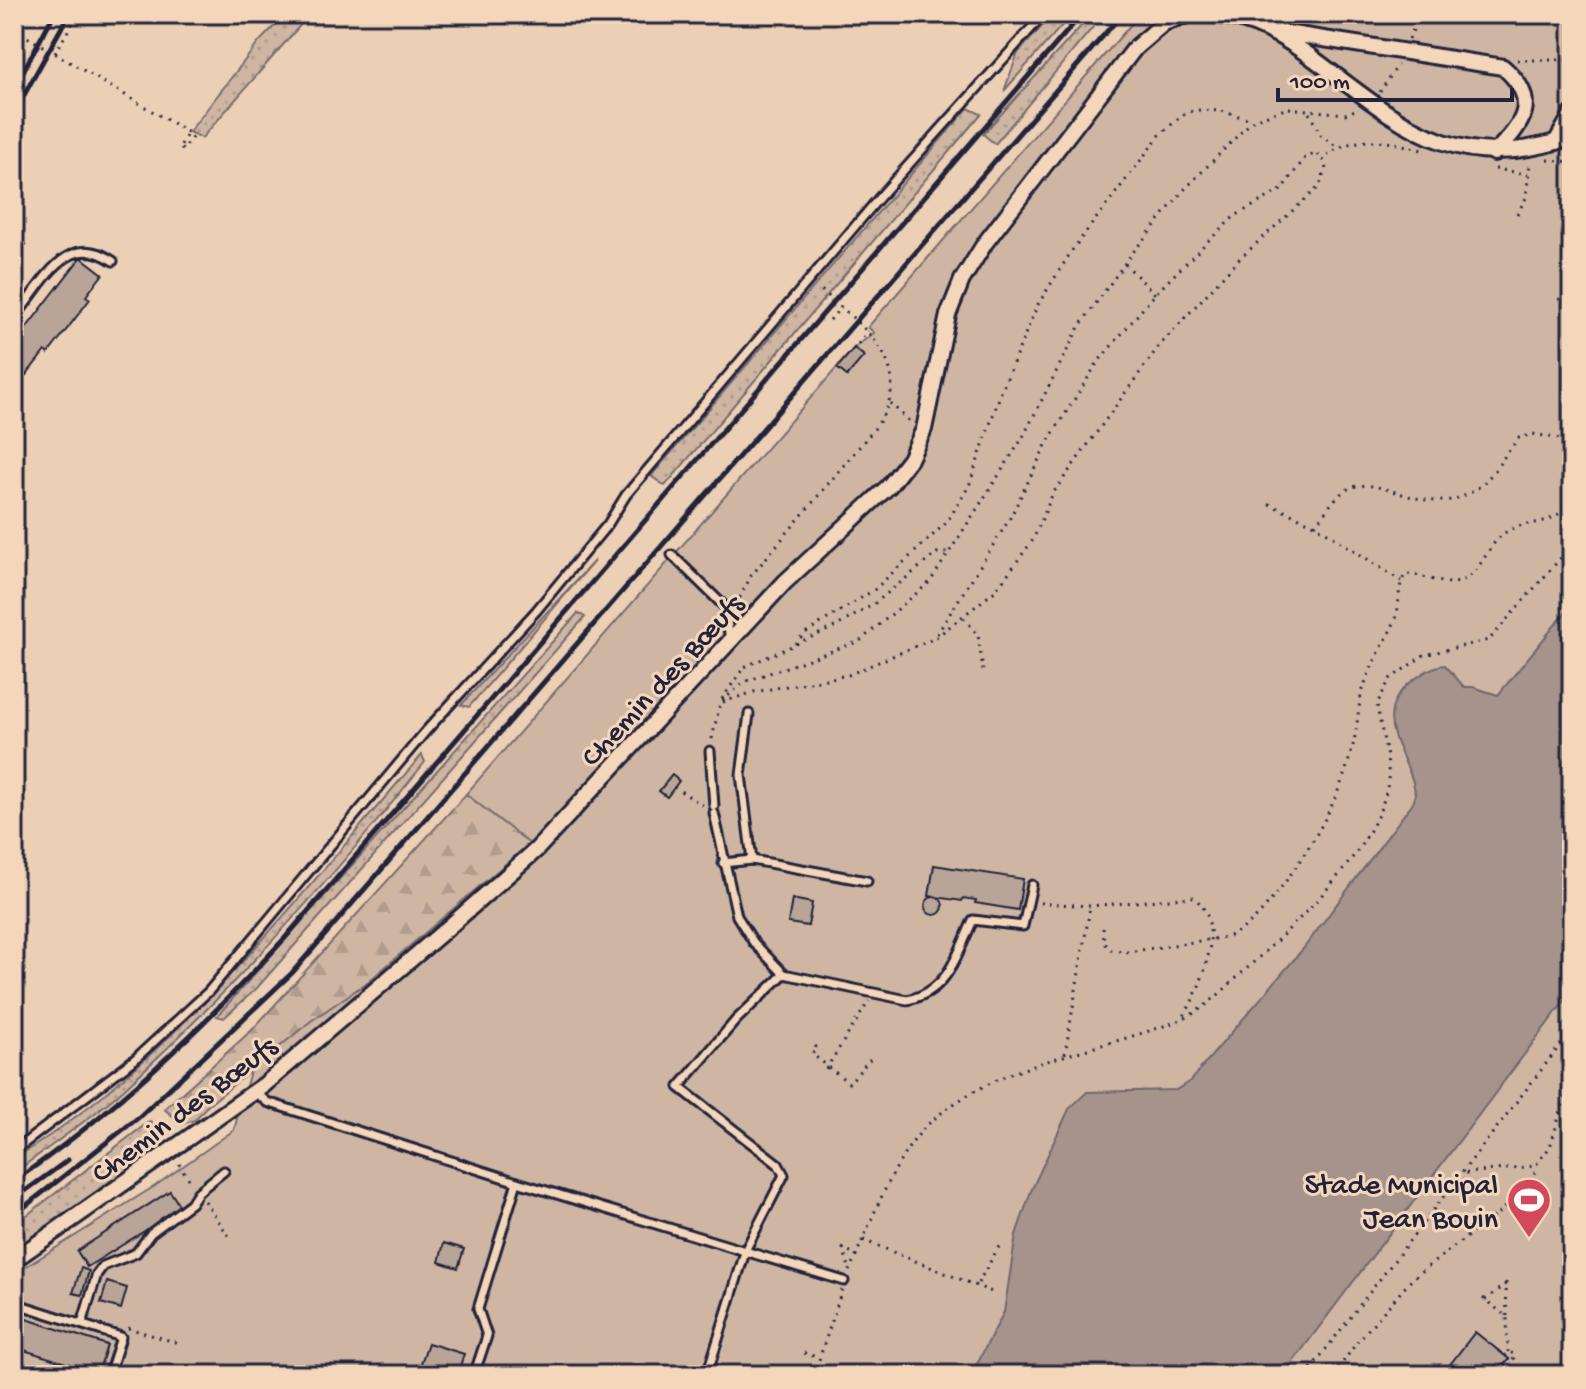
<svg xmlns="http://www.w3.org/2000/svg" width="1586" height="1389" font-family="'Gochi Hand',sans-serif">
<defs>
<pattern id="grass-dots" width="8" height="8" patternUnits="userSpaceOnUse" patternTransform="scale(2)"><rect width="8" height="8" fill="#ceb6a3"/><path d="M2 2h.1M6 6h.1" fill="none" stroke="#b19c8d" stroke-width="1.8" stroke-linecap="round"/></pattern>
<pattern id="forest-firs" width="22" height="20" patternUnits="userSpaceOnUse" patternTransform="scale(2)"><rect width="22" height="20" fill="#ceb6a3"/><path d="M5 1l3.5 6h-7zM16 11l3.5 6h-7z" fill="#b19c8d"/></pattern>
</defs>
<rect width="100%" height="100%" fill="#ecd0b5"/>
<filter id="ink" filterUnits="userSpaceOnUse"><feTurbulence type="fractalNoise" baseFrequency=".0125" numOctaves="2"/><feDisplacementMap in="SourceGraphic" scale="16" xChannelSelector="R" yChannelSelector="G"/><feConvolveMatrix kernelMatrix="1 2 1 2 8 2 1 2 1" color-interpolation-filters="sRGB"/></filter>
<g filter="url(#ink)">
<g fill="url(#grass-dots)" stroke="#786c6f" stroke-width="2">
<polygon points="286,14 310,14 202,138 189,132 260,41"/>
<polygon points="1053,14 1072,14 1004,91 1018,53"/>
<polygon points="1092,14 1104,14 995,144 983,134"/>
<polygon points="968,108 981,114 665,486 651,476"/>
<polygon points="595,560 469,707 461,705"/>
<polygon points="578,613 585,617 256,989 224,1018 217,1016"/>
<path d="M422,755L425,762C333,878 234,988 125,1088C91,1119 51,1145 14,1173V1159C178,1058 296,898 422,755Z"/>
<polygon points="150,1121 156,1131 148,1155 14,1250 14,1225"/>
</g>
<polygon fill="url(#forest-firs)" stroke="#786c6f" stroke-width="2" points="466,794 530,843 368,982 311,1021 205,1108 195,1120 182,1124 164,1109 252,1030"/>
<polygon fill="#ceb6a3" stroke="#786c6f" stroke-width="2" points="1140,14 1572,14 1572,1375 14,1375 14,1274 155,1186 234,1130 250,1071 311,1021 368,982 530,844 466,794 854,348 874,333 868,327"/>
<path fill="#a6948c" stroke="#71666c" stroke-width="2" d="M1572,604V991L1283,1375H971L1004,1312L1016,1235L1031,1191L1069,1109L1087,1092L1176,1090L1190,1081L1303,949L1414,801C1423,768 1360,721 1412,681C1422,674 1432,666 1445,665L1464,687H1473L1498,695Z"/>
<g fill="#b9a597" stroke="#22223b" stroke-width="2">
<polygon points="81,257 103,274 86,296 90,299 48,354 45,351 26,375 14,366 14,344"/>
<polygon points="854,348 864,356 847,376 837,368"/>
<polygon points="672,775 679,781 667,797 659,791"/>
<polygon points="934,865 1023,879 1018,910 975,903 976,900 963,898 962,901 929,896"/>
<circle cx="934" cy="906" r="9"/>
<polygon points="792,899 812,903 808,926 788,923"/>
<polygon points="170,1191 181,1208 87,1267 77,1251"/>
<polygon points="444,1243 464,1249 458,1268 439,1262"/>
<polygon points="81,1268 89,1271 82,1295 73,1293"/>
<polygon points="107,1282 127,1288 121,1309 101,1303"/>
<polygon points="14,1315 107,1345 98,1373 14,1347"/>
<polygon points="1475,1332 1509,1359 1496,1375 1442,1375"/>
<polygon points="428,1343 464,1354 457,1375 417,1375"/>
</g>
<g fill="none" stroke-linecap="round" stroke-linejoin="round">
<g stroke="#22223b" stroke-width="13">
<g id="lane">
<path d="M14,318C42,286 66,228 113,261"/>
<polyline points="672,555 725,607 730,641"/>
<polyline points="749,714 741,775 752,860"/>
<polyline points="710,751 714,806"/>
<polyline points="714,813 737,916 754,943 784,974"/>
<polyline points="723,863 752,860 867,881"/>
<polyline points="255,1092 267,1102 517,1182 844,1281"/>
<polyline points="14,1151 135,1059 209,991 425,732 536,611 608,524 626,495 885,191 1044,14"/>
<polyline points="14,1303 121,1337 109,1375"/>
<polyline points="82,1324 97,1274 103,1266 136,1253 151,1233 191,1203 198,1192 224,1171"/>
<polyline points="474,1375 487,1336 478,1309 517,1182"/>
<path d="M707,1375L746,1249L784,1175L778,1164L679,1087L736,1020L784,974L907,1000C948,992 957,955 973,920L1023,926L1032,885"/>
</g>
</g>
<g stroke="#22223b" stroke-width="20">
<g id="street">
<path d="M1212,14C1255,18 1288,39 1322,65C1408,130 1459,175 1572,137"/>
<path d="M1279,32L1503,67C1541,100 1524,124 1494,153"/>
<polyline points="1556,142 1572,114"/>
<polyline points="14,1260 264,1085 450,926 536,850 785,582 889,486 910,459 924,429 948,315 962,280 985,243 1135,48 1164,23 1189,14"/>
</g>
</g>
<g stroke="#22223b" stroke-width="3" stroke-dasharray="2 6" stroke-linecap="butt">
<polyline points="1409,39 1420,14"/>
<polyline points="55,53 73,22"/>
<polyline points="1517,60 1572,60"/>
<polyline points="1380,92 1398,65"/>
<polyline points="14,111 21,116 25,131 14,169"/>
<polyline points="1309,113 1321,135 1336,146"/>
<polyline points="186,136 179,148 183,150 193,136"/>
<polyline points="1548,160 1572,162"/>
<polyline points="1495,169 1528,174"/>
<polyline points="1517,214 1526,198 1530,161"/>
<polyline points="14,233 26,243 14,266"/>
<polyline points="1125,264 1155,294"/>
<polyline points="14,278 23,286"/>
<polyline points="1558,299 1572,300"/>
<polyline points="830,320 841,307"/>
<polyline points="858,344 868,331"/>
<polyline points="890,403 910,422"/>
<polyline points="1269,504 1315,525 1401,581"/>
<path d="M1315,525C1324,515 1332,500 1343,492C1378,466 1428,528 1480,486C1496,473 1504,454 1519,438L1533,434L1572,441"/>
<path d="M736,605L751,576L875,428C921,364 862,327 818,287"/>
<polyline points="964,618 978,635 983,670"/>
<polyline points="937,634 1009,520 1047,443 1098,362 1155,294 1208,241 1235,216 1281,190 1305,158 1316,153 1323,159"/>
<polyline points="795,644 805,633 874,590 947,522 969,486 1001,392 1037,306 1073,249 1160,135 1181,116 1195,110 1221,111 1252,120"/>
<polyline points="722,699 744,667 837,626 874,604 937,553 951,553"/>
<path d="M723,702L754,692L848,675L935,638L995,591L1033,540L1053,493L1159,346L1237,261L1319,187L1326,169L1323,159C1351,133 1387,140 1422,150"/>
<polyline points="712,739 720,703 744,682 860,641 930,582 1022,439 1079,327 1130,256 1183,191 1253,120 1288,108 1345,114 1355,110"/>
<polyline points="674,787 704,806"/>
<path d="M1040,903L1090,906L1193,897C1228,923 1202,986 1184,1016"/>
<path d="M1103,928L1104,942L1111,950L1128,952L1226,937C1249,930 1265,908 1280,889C1315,842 1343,794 1355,736C1358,722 1358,707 1362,693C1369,667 1384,645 1395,621C1401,606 1396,586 1406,574C1423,574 1446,588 1461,581C1481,573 1486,548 1502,535C1525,516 1544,533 1572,502"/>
<polyline points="815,1046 817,1048 812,1054 849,1083 870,1059"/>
<polyline points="1065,1054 1090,908"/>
<polyline points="826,1069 869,1001"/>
<polyline points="179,1164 191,1182"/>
<polyline points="1466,1173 1535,1166 1550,1147 1572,1075"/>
<polyline points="205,1201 232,1241"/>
<polyline points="863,1240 992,1292"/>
<polyline points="842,1248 857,1255"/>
<polyline points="843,1248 849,1267"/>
<path d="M849,1271C870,1226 895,1151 934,1119C1003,1060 1099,1052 1180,1020C1205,1010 1224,989 1243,972C1291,928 1373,854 1387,788C1392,763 1380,729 1377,704L1390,679L1424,655L1489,640L1572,545"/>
<polyline points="1506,1282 1507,1317"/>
<polyline points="978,1283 1001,1243"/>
<polyline points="1483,1298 1507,1317 1508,1352"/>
<polyline points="1485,1300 1507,1283"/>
<polyline points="128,1328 178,1343"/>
<polyline points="804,1353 819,1358"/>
<polyline points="1505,1356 1508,1352 1515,1354 1509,1375"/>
<polyline points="814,1375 842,1290"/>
<polyline points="1306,1375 1572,1030"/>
<polyline points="1334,1375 1357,1342 1413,1278 1527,1191 1534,1180 1535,1166"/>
</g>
<use href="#lane" stroke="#f4d7ba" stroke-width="7"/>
<use href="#street" stroke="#f4d7ba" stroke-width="14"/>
<g stroke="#22223b" stroke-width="5">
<polyline points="14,88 54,14"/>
<polyline points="14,113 69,14"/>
<path d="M14,1181C115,1112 202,1028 285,938L1082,14"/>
<polyline points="14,1199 68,1160"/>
<polyline points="14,1215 139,1117 292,973 1122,14"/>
</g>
<polyline stroke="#22223b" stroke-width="3" stroke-dasharray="2 6" stroke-linecap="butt" points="14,29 189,133 186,136"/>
</g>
</g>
<defs>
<g id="stadium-pin" transform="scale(2.3)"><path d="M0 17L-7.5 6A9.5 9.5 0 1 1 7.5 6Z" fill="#d1495b" stroke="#f4d7ba"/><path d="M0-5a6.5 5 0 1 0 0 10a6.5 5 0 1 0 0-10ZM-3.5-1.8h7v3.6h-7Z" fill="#fff"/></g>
</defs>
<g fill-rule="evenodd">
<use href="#stadium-pin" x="1529" y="1200"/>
</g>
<g text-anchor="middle" stroke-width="6" stroke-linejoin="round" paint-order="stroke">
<g font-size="30" fill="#22223b" stroke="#f4d7ba">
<text transform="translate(661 679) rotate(-47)" y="10">Chemin des Bœufs</text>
<text transform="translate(183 1108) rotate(-37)" y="10">Chemin des Bœufs</text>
</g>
<g font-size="30" fill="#22223b" stroke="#f4d7ba" text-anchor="end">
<text x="1498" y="1193">Stade Municipal<tspan x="1498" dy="34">Jean Bouin</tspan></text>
</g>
</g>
<rect width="1586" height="1389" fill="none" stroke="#f4d7ba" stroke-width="48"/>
<rect x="24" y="24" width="1538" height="1341" fill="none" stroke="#22223b" stroke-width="3" filter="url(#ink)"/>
<path d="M1278 88v12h234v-12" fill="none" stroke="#22223b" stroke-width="4"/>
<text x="1290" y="88" font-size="24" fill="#22223b" stroke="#f4d7ba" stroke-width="6" paint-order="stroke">100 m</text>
</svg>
